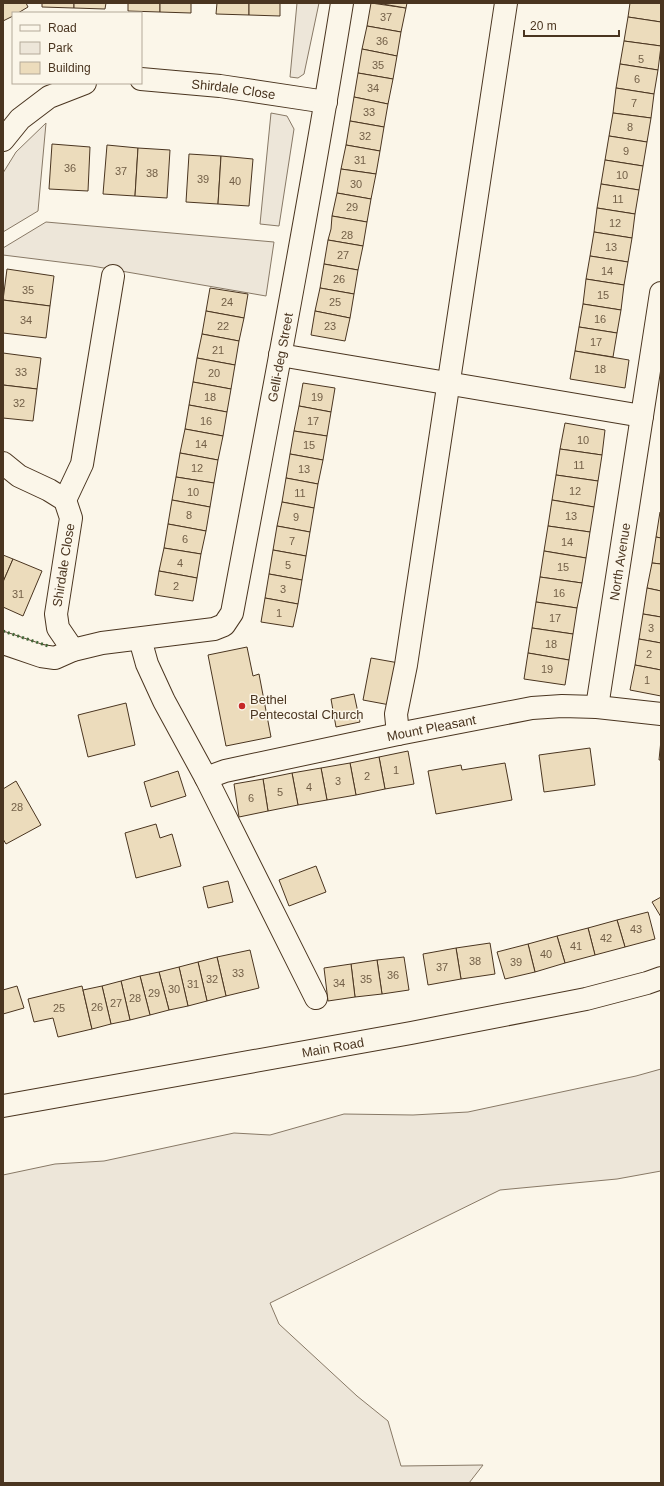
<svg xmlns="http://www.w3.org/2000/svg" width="664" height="1486" font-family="Helvetica,sans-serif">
<rect width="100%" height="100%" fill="#fbf6e9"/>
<g fill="#ede6d9" stroke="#887966">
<polygon points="297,3 319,3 304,74 298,78 290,77"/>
<polygon points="271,113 287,116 294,129 279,226 260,224"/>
<polygon points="46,123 38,211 3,232 3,173 16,152"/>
<polygon points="46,222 274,242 266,296 92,266 3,255 3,248"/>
<polygon points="661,1069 661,1171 617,1179 500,1190 270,1303 279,1324 357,1396 388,1421 401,1466 483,1465 469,1483 3,1483 3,1175 55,1164 104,1161 234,1133 270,1135 344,1114 413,1115 468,1112 636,1076"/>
</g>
<g fill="#ecdcbc" stroke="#4a3520">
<polygon points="3,3 26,3 28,7 18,13 13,13 13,16 3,21"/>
<polygon points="42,3 74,3 74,8 42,7"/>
<polygon points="74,3 106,3 105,9 74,8"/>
<polygon points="128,3 160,3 160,12 128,11"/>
<polygon points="160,3 191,3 191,13 160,12"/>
<polygon points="217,3 249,3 249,15 216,14"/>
<polygon points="249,3 280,3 280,16 249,15"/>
<polygon points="371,3 406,8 401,32 367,26"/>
<polygon points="377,3 407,3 406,8"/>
<polygon points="630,3 661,3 661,22 628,17"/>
<polygon points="628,17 661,22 661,46 624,41"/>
<polygon points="367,26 401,32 397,56 362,49"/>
<polygon points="624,41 661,46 658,70 620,64"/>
<polygon points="362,49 397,56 393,79 358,73"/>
<polygon points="620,64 658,70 654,94 616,88"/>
<polygon points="358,73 393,79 388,104 354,97"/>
<polygon points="616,88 654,94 651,118 613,113"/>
<polygon points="354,97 388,104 384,127 350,121"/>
<polygon points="613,113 651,118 647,142 609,136"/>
<polygon points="350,121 384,127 380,151 346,145"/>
<polygon points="609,136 647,142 643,166 605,160"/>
<polygon points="52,144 90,147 88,191 49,189"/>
<polygon points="107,145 138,148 135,196 103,194"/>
<polygon points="346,145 380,151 376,174 341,169"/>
<polygon points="138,148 170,150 167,198 135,196"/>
<polygon points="189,154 221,156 218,204 186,202"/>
<polygon points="221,156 253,159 249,206 218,204"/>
<polygon points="605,160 643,166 639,190 601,184"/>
<polygon points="341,169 376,174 371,199 337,193"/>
<polygon points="601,184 639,190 635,214 597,208"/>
<polygon points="337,193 371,199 367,222 332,216"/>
<polygon points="597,208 635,214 632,238 594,232"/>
<polygon points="332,216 367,222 363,246 328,240 331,229"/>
<polygon points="594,232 632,238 628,262 590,256"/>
<polygon points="328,240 363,246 358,270 324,264"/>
<polygon points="590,256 628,262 624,285 586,279"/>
<polygon points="324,264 358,270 354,294 320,288"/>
<polygon points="7,269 54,276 50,306 3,300"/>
<polygon points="586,279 624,285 621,310 583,304"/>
<polygon points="210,288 248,294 244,318 206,311"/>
<polygon points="320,288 354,294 350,318 315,311"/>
<polygon points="3,300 50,306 46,338 3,333"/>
<polygon points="583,304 621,310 617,333 579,327"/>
<polygon points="206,311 244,318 239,341 202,334"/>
<polygon points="315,311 350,318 345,341 311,335"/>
<polygon points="579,327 617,333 613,357 575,351"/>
<polygon points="202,334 239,341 235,365 197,358"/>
<polygon points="575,351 629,360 625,388 570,379"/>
<polygon points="3,353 41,358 37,389 3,385"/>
<polygon points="197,358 235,365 231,389 193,382"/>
<polygon points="193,382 231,389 227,412 189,405"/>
<polygon points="303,383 335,388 331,412 299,406"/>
<polygon points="3,385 37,389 33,421 3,418"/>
<polygon points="189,405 227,412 223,436 185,429"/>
<polygon points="299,406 331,412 327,436 294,431"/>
<polygon points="565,423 605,430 602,455 560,449"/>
<polygon points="185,429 223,436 218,460 180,453"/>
<polygon points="294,431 327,436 323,460 290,454"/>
<polygon points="560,449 602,455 598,481 556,475"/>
<polygon points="180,453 218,460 214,483 176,477"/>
<polygon points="290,454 323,460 318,484 286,478"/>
<polygon points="556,475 598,481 594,507 552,500"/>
<polygon points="176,477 214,483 210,507 172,500"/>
<polygon points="286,478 318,484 314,508 282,502"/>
<polygon points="172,500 210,507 206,531 168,524"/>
<polygon points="552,500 594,507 590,532 548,526"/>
<polygon points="282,502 314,508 310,532 277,526"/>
<polygon points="660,512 661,512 661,538 656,537"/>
<polygon points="168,524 206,531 201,554 164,548"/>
<polygon points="277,526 310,532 306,556 273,550"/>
<polygon points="548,526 590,532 586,558 544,551"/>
<polygon points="656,537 661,538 661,564 652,563"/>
<polygon points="164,548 201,554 197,578 159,571"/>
<polygon points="273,550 306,556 302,580 269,574"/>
<polygon points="544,551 586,558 582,583 540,577"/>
<polygon points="3,555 13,559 3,582"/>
<polygon points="13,559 42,571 23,616 3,607 3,582"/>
<polygon points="652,563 661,564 661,591 647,588"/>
<polygon points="159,571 197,578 193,601 155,595"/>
<polygon points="269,574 302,580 298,604 265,598"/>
<polygon points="540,577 582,583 577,608 536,602"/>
<polygon points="647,588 661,591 661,617 643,614"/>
<polygon points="265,598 298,604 293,627 261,622"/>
<polygon points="536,602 577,608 573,634 532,628"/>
<polygon points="643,614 661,617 661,643 639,639"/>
<polygon points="532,628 573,634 569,660 528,653"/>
<polygon points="639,639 661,643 661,670 635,665"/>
<polygon points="247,647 253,676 259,674 271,737 226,746 208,655"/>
<polygon points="528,653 569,660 565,685 524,679"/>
<polygon points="371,658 399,663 390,705 363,700"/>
<polygon points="635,665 661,670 661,696 630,690"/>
<polygon points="354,694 360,722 336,727 331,699"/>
<polygon points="126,703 135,745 88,757 78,715"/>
<polygon points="661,740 661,760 659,760"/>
<polygon points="590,748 595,785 544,792 539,755"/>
<polygon points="408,751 414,784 385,789 379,757"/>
<polygon points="379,757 385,789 356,795 350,763"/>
<polygon points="350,763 356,795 327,800 321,768"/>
<polygon points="505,763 512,800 436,814 428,771 461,765 462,770"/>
<polygon points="321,768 327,800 298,805 292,773"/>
<polygon points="178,771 186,796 151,807 144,782"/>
<polygon points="292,773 298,805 268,811 263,779"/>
<polygon points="263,779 268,811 239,817 234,784"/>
<polygon points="16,781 41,825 6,844 3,839 3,789"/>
<polygon points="156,824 160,838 172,834 181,866 136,878 125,833"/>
<polygon points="316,866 326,892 289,906 279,880"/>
<polygon points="228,881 233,902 208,908 203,887"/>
<polygon points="661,897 661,917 652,902"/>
<polygon points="648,912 655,939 625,947 617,920"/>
<polygon points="617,920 625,947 595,955 588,928"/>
<polygon points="588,928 595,955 565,963 557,936"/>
<polygon points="557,936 565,963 535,972 528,944"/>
<polygon points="490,943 495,974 461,979 456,948"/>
<polygon points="528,944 535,972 505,979 497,952"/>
<polygon points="456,948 461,979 428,985 423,954"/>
<polygon points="250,950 259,988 226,996 217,957"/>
<polygon points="217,957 226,996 207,1001 198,962"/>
<polygon points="404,957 409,990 382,994 377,960"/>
<polygon points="377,960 382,994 355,997 351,964"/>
<polygon points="198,962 207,1001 188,1006 179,967"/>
<polygon points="351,964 355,997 328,1001 324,968"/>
<polygon points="179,967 188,1006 169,1010 159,972"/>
<polygon points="159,972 169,1010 150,1015 140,976"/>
<polygon points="140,976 150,1015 130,1020 121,981"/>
<polygon points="121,981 130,1020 111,1024 102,986"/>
<polygon points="17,986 24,1008 3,1014 3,990"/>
<polygon points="82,986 92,1029 58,1037 53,1018 34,1022 28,999"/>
<polygon points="102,986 111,1024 92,1029 83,990"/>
</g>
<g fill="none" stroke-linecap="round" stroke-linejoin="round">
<g stroke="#4a3520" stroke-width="24">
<g id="minor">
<path id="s1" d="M141,79L220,86L326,102"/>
<polyline points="3,140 20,119 49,97 85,83"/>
<polyline points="280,355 642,416"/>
<polyline points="3,463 19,476 49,490 65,500 71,518 56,614 58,628 73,650"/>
<polyline points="65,500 82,464 113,276"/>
<polyline points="140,639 147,664 164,701 206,778 316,998"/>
<path id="s2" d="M3,643L41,656L55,658L73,650L102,643L214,629L224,625L232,613C270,410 309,207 342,3"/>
<path id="s3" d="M597,707L661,293"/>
<polyline points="398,734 396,714 406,665 506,3"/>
<path id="s4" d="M206,778L225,771L398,734L532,708L562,706L597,707L661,714"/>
</g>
</g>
<g stroke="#4a3520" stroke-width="24">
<g id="major">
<path id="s5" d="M3,1106L411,1033L586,999L647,983L661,978"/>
</g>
</g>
<use href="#minor" stroke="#fbf6e9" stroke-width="22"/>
<use href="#major" stroke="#fbf6e9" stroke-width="22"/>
<polyline stroke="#436837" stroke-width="3" stroke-dasharray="2 3" stroke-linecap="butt" points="3,631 48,646"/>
</g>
<circle fill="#c62828" stroke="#fbf6e9" stroke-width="1.5" cx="242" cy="706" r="4"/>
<g text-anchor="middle" stroke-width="3" stroke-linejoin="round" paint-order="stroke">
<g font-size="11" fill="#725f47">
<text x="386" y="21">37</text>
<text x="382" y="45">36</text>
<text x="641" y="63">5</text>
<text x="378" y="69">35</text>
<text x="637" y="83">6</text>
<text x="373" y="92">34</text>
<text x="634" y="107">7</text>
<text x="369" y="116">33</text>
<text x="630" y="131">8</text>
<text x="365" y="140">32</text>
<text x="626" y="155">9</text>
<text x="360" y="164">31</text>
<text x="70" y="172">36</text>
<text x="121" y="175">37</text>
<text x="152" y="177">38</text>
<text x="622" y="179">10</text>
<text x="203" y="183">39</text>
<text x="235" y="185">40</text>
<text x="356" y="188">30</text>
<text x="618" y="203">11</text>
<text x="352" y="211">29</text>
<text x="615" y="227">12</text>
<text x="347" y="239">28</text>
<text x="611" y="251">13</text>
<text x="343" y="259">27</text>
<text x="607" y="275">14</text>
<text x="339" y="283">26</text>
<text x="28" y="294">35</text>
<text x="603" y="299">15</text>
<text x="227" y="306">24</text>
<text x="335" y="306">25</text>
<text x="600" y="323">16</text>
<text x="26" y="324">34</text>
<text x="223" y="330">22</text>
<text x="330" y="330">23</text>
<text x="596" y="346">17</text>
<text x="218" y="354">21</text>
<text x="600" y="373">18</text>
<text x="21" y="376">33</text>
<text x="214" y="377">20</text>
<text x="210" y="401">18</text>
<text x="317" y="401">19</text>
<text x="19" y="407">32</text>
<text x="206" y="425">16</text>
<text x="313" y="425">17</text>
<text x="583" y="444">10</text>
<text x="201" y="448">14</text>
<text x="309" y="449">15</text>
<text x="579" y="469">11</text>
<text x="197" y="472">12</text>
<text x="304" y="473">13</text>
<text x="575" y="495">12</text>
<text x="193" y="496">10</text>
<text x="300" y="497">11</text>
<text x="189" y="519">8</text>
<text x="571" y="520">13</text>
<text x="296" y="521">9</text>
<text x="185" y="543">6</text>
<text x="292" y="545">7</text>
<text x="567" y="546">14</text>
<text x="180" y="567">4</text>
<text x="288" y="569">5</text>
<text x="563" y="571">15</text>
<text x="176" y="590">2</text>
<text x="283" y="593">3</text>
<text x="559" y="597">16</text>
<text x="18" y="598">31</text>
<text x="279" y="617">1</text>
<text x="555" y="622">17</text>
<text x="651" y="632">3</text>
<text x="551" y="648">18</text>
<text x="649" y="658">2</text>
<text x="547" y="673">19</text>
<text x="647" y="684">1</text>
<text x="396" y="774">1</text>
<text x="367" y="780">2</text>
<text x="338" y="785">3</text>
<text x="309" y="791">4</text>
<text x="280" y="796">5</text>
<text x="251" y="802">6</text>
<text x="17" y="811">28</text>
<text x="636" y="933">43</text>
<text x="606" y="942">42</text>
<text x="576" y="950">41</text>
<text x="546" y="958">40</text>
<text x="475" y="965">38</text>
<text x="516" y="966">39</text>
<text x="442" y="971">37</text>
<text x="238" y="977">33</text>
<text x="393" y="979">36</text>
<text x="212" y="983">32</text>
<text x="366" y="983">35</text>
<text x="339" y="987">34</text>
<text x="193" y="988">31</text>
<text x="174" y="993">30</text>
<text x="154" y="997">29</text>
<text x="135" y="1002">28</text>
<text x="116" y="1007">27</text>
<text x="97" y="1011">26</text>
<text x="59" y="1012">25</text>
</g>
<g font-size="13" fill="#4a3520" stroke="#fbf6e9">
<text dy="5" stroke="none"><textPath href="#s1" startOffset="93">Shirdale Close</textPath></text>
<text dy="5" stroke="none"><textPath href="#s2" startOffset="502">Gelli-deg Street</textPath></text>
<text dy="5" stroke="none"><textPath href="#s3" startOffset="147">North Avenue</textPath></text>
<text transform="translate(63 565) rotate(-81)" y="5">Shirdale Close</text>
<text dy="5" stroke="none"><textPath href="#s4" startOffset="231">Mount Pleasant</textPath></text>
<text dy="5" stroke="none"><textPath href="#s5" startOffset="335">Main Road</textPath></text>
</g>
<g font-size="13" fill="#4a3520" stroke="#fbf6e9" text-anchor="start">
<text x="250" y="704">Bethel<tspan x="250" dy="15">Pentecostal Church</tspan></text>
</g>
</g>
<rect width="664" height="1486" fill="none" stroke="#4a3520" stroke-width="8"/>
<rect x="12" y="12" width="130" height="72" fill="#fbf6e9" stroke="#b4a999"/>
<rect x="20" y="25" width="20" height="6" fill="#fbf6e9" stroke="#b4a999"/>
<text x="48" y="32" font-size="12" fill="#4a3520">Road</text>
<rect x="20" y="42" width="20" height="12" fill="#ede6d9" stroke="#b4a999"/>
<text x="48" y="52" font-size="12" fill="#4a3520">Park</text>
<rect x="20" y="62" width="20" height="12" fill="#ecdcbc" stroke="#b4a999"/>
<text x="48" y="72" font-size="12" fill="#4a3520">Building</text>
<path d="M524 30v6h95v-6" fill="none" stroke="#4a3520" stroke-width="2"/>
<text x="530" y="30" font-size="12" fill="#4a3520" stroke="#fbf6e9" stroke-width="3" paint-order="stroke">20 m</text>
</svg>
